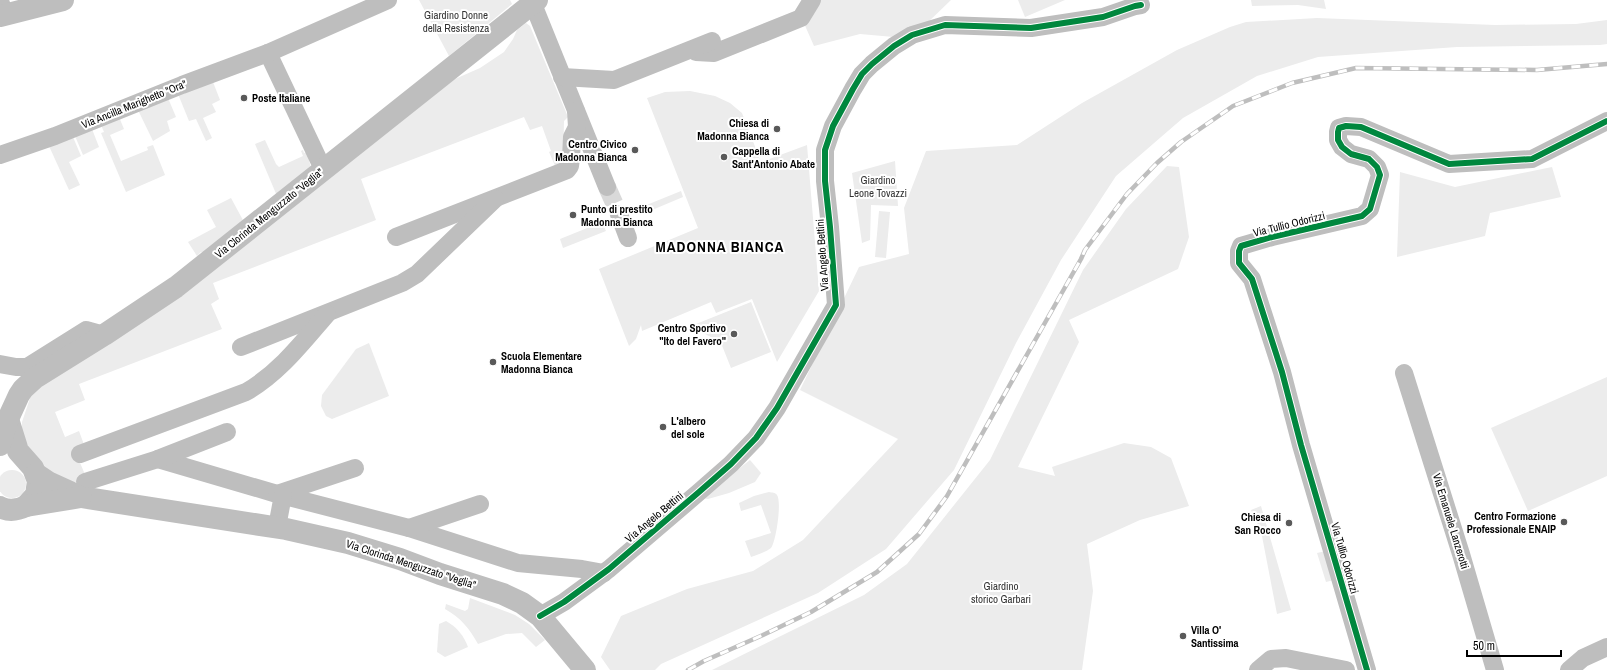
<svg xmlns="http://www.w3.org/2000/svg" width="1607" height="670" font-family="'Archivo Narrow',sans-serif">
<rect width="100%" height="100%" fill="#fff"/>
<g fill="#ececec">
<polygon points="419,0 510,0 512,4 449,56"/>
<polygon points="816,0 951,0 924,26 905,38 860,34 814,46 803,21"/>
<polygon points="1018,0 1065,0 1025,17"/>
<polygon points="1251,0 1324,0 1326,9 1298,5 1252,6"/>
<polygon points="1317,18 1495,25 1576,24 1607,20 1607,44 1600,45 1457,47 1318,57 1257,76 1183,118 1116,176 1061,260 1016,343 954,470 886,549 818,593 661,664 655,670 610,670 601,657 621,616 687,589 753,571 803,540 898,439 800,390 859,267 909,254 904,208 926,151 1017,145 1082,103 1177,50 1230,27 1246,22"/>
<polygon points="526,23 530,26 568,117 564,121 563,165 556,168 549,152 551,151 542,126 530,130 524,117 361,179 376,220 213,283 219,299 211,304 222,329 79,384 85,400 55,412 65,437 79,431 86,450 76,453 86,477 79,481 73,483 48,472 32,454 22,434 22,422 32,392 455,79 480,68 504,52 513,39 517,30"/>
<polygon points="213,82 220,100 212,104 216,112 203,118 212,138 206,141 196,119 189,121 178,94"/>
<polygon points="690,91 715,96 730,103 742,113 761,162 807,145 819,291 777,362 752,299 716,313 711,302 642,331 641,325 636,339 629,346 599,269 698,228 647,98 665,92"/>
<polygon points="168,98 176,117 167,121 170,131 153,141 138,110"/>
<polygon points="119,117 124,129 110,135 121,161 148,150 147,147 153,145 165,175 126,192 101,133 104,132 101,125"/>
<polygon points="92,129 99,147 83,155 75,136"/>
<polygon points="73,137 81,156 69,162 80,185 69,190 49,146"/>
<polygon points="265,140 276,164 279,167 303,156 301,151 303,150 304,153 307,152 311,168 277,196 255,144"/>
<polygon points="895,161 898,206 871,205 870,240 862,243 852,173"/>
<polygon points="1167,166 1179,167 1189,237 1178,269 1069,320 1079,342 1018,467 1055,476 1052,467 1124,443 1151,447 1171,458 1189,506 1140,520 1087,544 1093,591 1082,670 712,670 864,595 907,564 990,460 1083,270 1126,209"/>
<polygon points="1552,167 1561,197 1490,213 1485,236 1397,257 1400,172 1455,187"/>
<polygon points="681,191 683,197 645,213 644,206"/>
<polygon points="231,198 244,222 204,254 201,252 197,256 188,242 216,227 207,210"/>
<polygon points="879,211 890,212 886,258 875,257"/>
<polygon points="602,222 606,231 563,248 560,239"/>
<path d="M751,302L771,352L731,368L721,343C709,334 706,338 696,324Z"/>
<polygon points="369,343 389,396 332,419 326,416 321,406 322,395 356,349"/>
<polygon points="1607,377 1607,476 1528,511 1491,428"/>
<polygon points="750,460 761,473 755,482 729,493 708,499 702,498"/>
<circle cx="12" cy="484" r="14"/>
<path d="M769,492C772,493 775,492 777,495C782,502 776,542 771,548C766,552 757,555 751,557L745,541L771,533L761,505L741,511L739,503L754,496Z"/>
<polygon points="1261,506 1291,610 1277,614 1261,531 1251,510"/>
<polygon points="1326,551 1334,580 1326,582 1317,553"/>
<path d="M470,598L515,615L529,624L545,640L536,647L522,633L506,634L478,644C469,628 461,618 445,609L446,604L465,611L468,609Z"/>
<path d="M446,621C457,627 464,636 468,647L445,657L437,652L439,624Z"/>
</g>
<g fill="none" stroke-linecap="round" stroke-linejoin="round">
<polyline stroke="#d9d9d9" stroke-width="18" stroke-dasharray="18 9" stroke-linecap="butt" points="607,187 619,214"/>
<g stroke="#bebebe" stroke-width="18">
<polyline points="0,1 5,15"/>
<polyline points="533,4 607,187"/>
<polyline points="696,52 714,53 801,18 812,0"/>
<polyline points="268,53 323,169"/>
<polyline points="562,77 614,80 712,41"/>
<polyline points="0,155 55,136 182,85 268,53 388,0"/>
<polyline points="619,214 628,238"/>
<polyline points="396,237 567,170 570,166 571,158 572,137 577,127 576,111"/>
<polyline points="241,347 402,283 417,274 495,199"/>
<polyline points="0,364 16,367 27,367 86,330 104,335"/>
<polyline points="1404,373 1461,554 1495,670"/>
<path d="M80,454L246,392C279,373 302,343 327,314"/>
<polyline points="158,459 277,494 409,528 518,563 582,569 604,573"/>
<polyline points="85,482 158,459 227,432"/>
<polyline points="277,494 355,468"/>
<polyline points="277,527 283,495"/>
<polyline points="409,528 480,504"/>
<polyline points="540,616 564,602 609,569 699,492 731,464 756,438 777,408 836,305 830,227 825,181 825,150 833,126 853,89 862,74 872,64 894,46 912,35 945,25 1031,28 1103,17 1135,6 1141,5"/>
<polyline points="1258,670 1271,659 1286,658 1346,670"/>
<polyline points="1367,670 1301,445 1282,372 1252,279 1239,263 1239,251 1241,246 1272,237 1362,216 1370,209 1380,175 1377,167 1369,159 1351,154 1342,147 1338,140 1338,132 1339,128 1346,126 1361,127 1449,164 1532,159 1607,121"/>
<polyline points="1569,670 1583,658 1607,647"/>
</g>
<g stroke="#bebebe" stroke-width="22">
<polyline points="0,16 63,0"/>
<polyline points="8,419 18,451 33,468 38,481 36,495 26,506"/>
<polyline points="0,445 8,419 19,395 23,389 35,378 104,335 176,287 537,0"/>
<polyline points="36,474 48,482 81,497 286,529 348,543 400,559 440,574 503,594 522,603 540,616 585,670"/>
<path d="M0,507C9,512 18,510 26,506L81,497"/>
</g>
<g stroke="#bebebe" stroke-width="4.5">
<polyline id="rail" points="688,670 704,661 763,635 811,612 877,572 919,534 947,496 1081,259 1085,250 1127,194 1157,163 1181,142 1233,106 1292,83 1356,68 1537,70 1607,64"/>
</g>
<use href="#rail" stroke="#fff" stroke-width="3" stroke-dasharray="9" stroke-linecap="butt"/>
<g stroke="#fff" stroke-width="8">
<g id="cycleway">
<polyline points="540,616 564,602 609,569 699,492 731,464 756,438 777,408 836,305 830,227 825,181 825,150 833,126 853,89 862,74 872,64 894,46 912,35 945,25 1031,28 1103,17 1135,6 1141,5"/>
<polyline points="1367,670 1301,445 1282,372 1252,279 1239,263 1239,251 1241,246 1272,237 1362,216 1370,209 1380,175 1377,167 1369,159 1351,154 1342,147 1338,140 1338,132 1339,128 1346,126 1361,127 1449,164 1532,159 1607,121"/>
</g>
</g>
<use href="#cycleway" stroke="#00873e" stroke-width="6"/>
</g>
<g fill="#595959" stroke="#fff" stroke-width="1.5">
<circle cx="244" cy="98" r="4"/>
<circle cx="777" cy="129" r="4"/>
<circle cx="635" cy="150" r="4"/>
<circle cx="724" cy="157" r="4"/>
<circle cx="573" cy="215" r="4"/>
<circle cx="734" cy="334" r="4"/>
<circle cx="493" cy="362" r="4"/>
<circle cx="663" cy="427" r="4"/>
<circle cx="1564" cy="522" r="4"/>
<circle cx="1289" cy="523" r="4"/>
<circle cx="1183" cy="636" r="4"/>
</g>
<g text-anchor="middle" stroke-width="4" stroke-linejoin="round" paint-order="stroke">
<g font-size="11" fill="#333" stroke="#fff">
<text x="456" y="19">Giardino Donne<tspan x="456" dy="13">della Resistenza</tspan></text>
<text x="878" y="184">Giardino<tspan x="878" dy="13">Leone Tovazzi</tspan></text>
<text x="1001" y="590">Giardino<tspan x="1001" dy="13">storico Garbari</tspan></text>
</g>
<g font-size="11" font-weight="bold" fill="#000" stroke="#fff" text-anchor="start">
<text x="252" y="102">Poste Italiane</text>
<text x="769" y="127" text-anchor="end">Chiesa di<tspan x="769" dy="13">Madonna Bianca</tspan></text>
<text x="627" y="148" text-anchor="end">Centro Civico<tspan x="627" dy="13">Madonna Bianca</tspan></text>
<text x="732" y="155">Cappella di<tspan x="732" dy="13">Sant'Antonio Abate</tspan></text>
<text x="581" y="213">Punto di prestito<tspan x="581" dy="13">Madonna Bianca</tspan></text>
<text x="726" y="332" text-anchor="end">Centro Sportivo<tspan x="726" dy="13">"Ito del Favero"</tspan></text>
<text x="501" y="360">Scuola Elementare<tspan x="501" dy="13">Madonna Bianca</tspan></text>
<text x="671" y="425">L'albero<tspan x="671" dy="13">del sole</tspan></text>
<text x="1556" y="520" text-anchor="end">Centro Formazione<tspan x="1556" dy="13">Professionale ENAIP</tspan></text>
<text x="1281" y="521" text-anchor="end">Chiesa di<tspan x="1281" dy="13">San Rocco</tspan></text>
<text x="1191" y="634">Villa O'<tspan x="1191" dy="13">Santissima</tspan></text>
</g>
<g font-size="11" fill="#000" stroke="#fff">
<text transform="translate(134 104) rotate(-22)" y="4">Via Ancilla Marighetto "Ora"</text>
<text transform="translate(269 213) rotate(-39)" y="4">Via Clorinda Menguzzato "Veglia"</text>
<text transform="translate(1289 224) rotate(-14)" y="4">Via Tullio Odorizzi</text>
<text transform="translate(822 255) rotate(-94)" y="4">Via Angelo Bettini</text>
<text transform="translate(654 517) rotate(-40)" y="4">Via Angelo Bettini</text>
<text transform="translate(1451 521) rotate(73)" y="4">Via Emanuele Lanzerotti</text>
<text transform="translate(1345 558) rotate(74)" y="4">Via Tullio Odorizzi</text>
<text transform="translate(411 564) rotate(18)" y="4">Via Clorinda Menguzzato "Veglia"</text>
</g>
<g font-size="15" font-weight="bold" letter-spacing="1" fill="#000" stroke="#fff">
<text x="720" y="252">MADONNA BIANCA</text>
</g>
</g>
<path d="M1467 650v6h94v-6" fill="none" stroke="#000000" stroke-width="2"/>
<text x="1473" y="650" font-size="12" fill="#000000" stroke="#ffffff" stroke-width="3" paint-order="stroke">50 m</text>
</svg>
